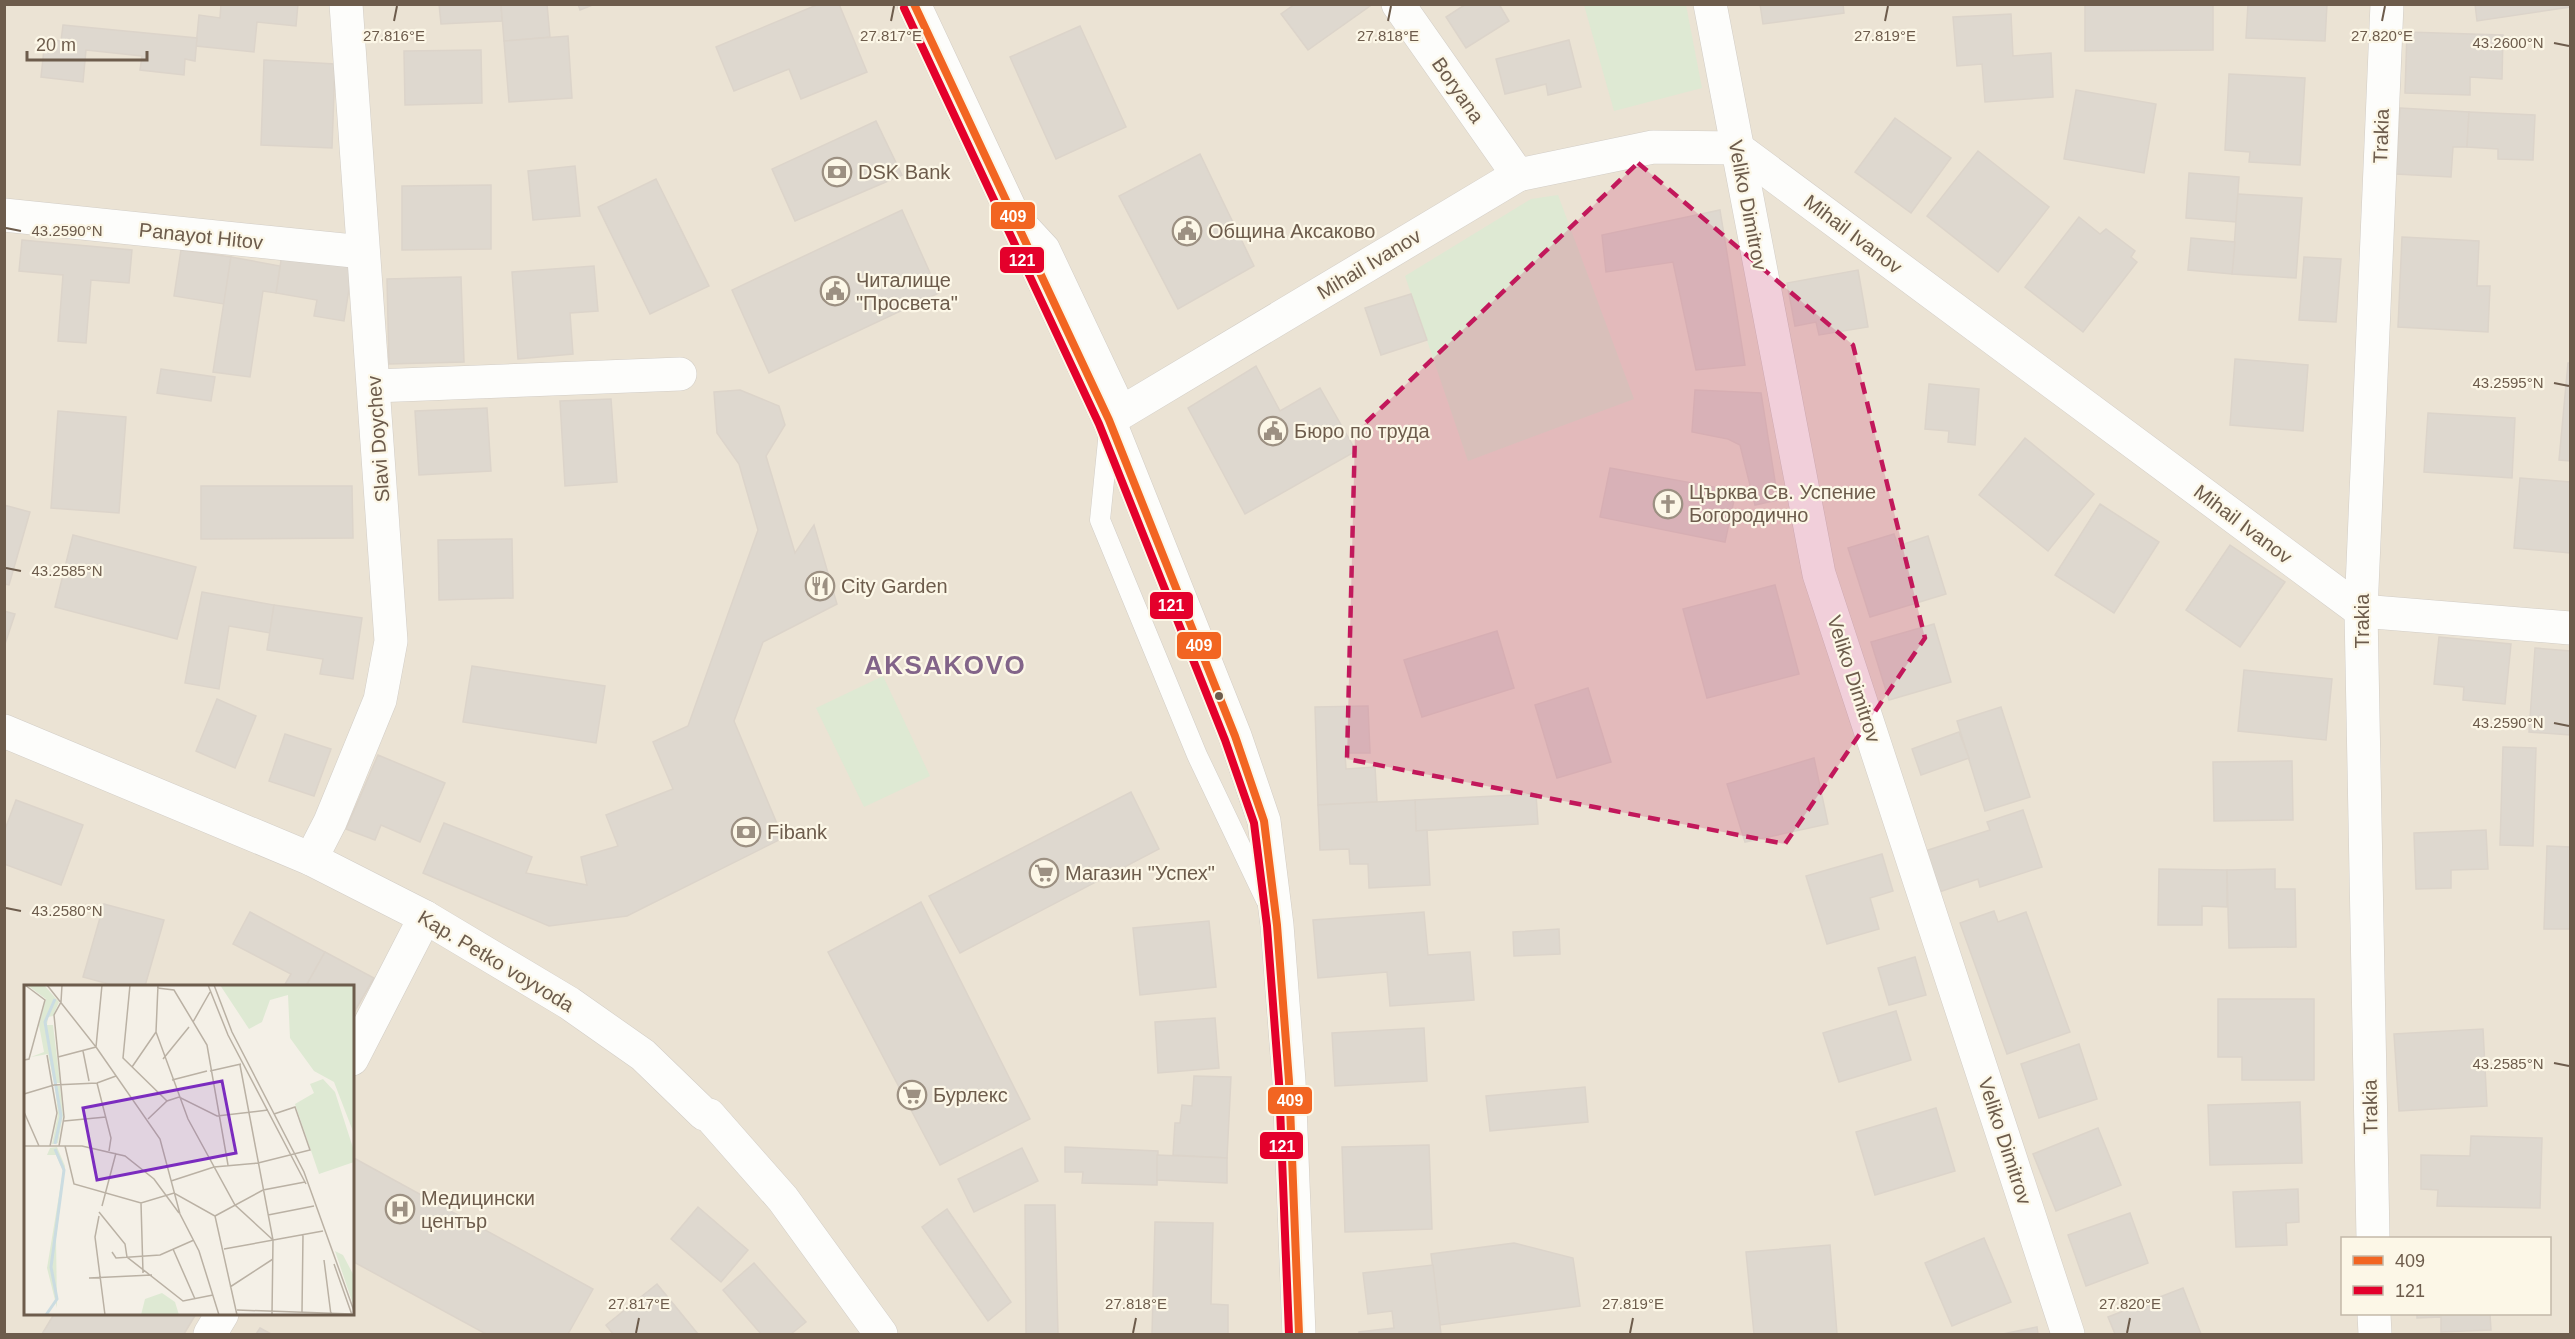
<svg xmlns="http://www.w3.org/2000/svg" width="2575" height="1339" font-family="Arial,sans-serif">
<rect width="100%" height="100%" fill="#f4f0e7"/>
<path fill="#ebe3d4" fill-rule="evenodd" d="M5,5H2570V1334H5ZM26,986H352V1314H26ZM2342,1238H2550V1314H2342Z"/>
<g fill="#dee9d3">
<polygon points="1584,5 1686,5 1702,88 1614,111"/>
<polygon points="1558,195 1634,399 1468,461 1405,276 1531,199"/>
<polygon points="883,676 930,776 864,807 816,708"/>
</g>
<g fill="#ded8cf" stroke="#dcd4ca" stroke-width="1.5">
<polygon points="221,4 298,4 296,26 257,22 254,52 196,46 199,15 220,18"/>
<polygon points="439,4 501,4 502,21 441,24"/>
<polygon points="501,4 547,4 550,37 504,41"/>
<polygon points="578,4 595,4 580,10"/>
<polygon points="819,4 839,4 867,72 801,99 789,69 734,91 716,47"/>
<polygon points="1295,4 1369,4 1370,6 1308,50 1281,14"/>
<polygon points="1466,4 1499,4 1509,21 1466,48 1446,17"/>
<polygon points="1760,4 1843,4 1844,13 1763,24"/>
<polygon points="2085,4 2213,4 2213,50 2085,51"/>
<polygon points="2248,4 2327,4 2325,41 2246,38"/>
<polygon points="2475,4 2570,4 2570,7 2477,21"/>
<polygon points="2011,14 2013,56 2051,53 2053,97 1985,102 1982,64 1957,66 1953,17"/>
<polygon points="63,25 197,38 195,61 185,59 184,75 140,70 142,56 86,50 83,82 41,77 45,39 61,41"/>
<polygon points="1080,26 1126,127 1056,159 1010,57"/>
<polygon points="2407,32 2503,35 2502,79 2470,77 2470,95 2405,93"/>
<polygon points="568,36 572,98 509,102 504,41"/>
<polygon points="1569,40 1581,87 1548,95 1546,84 1505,94 1496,59"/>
<polygon points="481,50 482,103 405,105 404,51"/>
<polygon points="264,60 335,64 332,148 261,145"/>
<polygon points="2229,74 2305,78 2300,165 2249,162 2250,152 2225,150"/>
<polygon points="2076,90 2156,104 2144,173 2064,159"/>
<polygon points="2400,108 2469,112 2467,147 2453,147 2451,177 2396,174"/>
<polygon points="2469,112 2535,115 2533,160 2498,159 2498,149 2467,147"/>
<polygon points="1895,118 1951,158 1911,213 1855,172"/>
<polygon points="876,121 902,175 795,221 772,169"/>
<polygon points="1978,151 2049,207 1998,272 1927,216"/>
<polygon points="1200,154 1254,266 1178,309 1119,196"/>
<polygon points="575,166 580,216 533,220 528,171"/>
<polygon points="2189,173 2239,177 2236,222 2186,218"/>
<polygon points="656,179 709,286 650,314 598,207"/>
<polygon points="491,185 491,249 402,250 402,186"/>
<polygon points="2238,194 2302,198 2296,278 2232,274"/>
<polygon points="902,210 939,293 769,373 732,290"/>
<polygon points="1720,210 1745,365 1696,370 1673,262 1606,272 1602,235"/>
<polygon points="2079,217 2100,234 2106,229 2135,251 2131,257 2137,262 2083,332 2025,287"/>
<polygon points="2402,237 2479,241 2477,286 2490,286 2488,332 2398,327"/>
<polygon points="2191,238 2235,242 2232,274 2188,270"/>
<polygon points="22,240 132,250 129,283 91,280 86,343 58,341 63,275 19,271"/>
<polygon points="181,250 231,257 224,304 174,296"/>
<polygon points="282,254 353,264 344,321 314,316 317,300 276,293"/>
<polygon points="231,257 280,266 276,293 263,291 250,377 213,372"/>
<polygon points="2304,257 2341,259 2336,322 2299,320"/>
<polygon points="594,266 598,311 570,313 573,354 518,359 512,272"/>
<polygon points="1858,270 1868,327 1819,335 1816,322 1795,326 1787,283"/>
<polygon points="461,277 464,362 389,364 387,279"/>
<polygon points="1411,294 1427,340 1381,355 1365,308"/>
<polygon points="2235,359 2308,365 2303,431 2230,425"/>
<polygon points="2568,363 2570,363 2570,461 2559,460"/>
<polygon points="1256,366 1280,411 1320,388 1356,451 1245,514 1188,408"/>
<polygon points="161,369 215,377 211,401 157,393"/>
<polygon points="1929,384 1979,389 1975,445 1948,442 1949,431 1925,429"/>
<polygon points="740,390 779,406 785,425 766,456 795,553 814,525 837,604 763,642 734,721 783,838 627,916 549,926 423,873 444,823 532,857 526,873 587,885 581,857 618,846 606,815 673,789 653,742 688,726 758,530 739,464 717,433 714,392"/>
<polygon points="1695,390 1761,393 1778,500 1755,505 1740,445 1728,439 1692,432"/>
<polygon points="611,399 617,482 565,486 560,401"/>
<polygon points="487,408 491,471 419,475 415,411"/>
<polygon points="58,411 126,417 119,513 51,508"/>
<polygon points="2428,413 2515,418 2512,478 2424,472"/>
<polygon points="2025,438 2094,494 2048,551 1979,495"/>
<polygon points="1610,468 1736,491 1725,542 1600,517"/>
<polygon points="2520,478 2570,482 2570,553 2514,548"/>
<polygon points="201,486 352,486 353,538 201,539"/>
<polygon points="2100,504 2159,542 2114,613 2055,575"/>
<polygon points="4,505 30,512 9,585 4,584"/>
<polygon points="1894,534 1898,546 1928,536 1946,594 1870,617 1848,548"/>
<polygon points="73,535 196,567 177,639 55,607"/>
<polygon points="512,539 513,598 439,600 438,540"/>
<polygon points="2230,545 2285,582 2240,647 2186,610"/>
<polygon points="1775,585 1799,674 1707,698 1683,609"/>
<polygon points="202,592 274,605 270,633 229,626 219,689 185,683"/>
<polygon points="274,605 362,618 353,679 320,674 323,659 267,650"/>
<polygon points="4,611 15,614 4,647"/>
<polygon points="1934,624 1951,682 1889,700 1871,642"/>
<polygon points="1497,631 1514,688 1422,717 1404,660"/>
<polygon points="2439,637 2511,644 2505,704 2463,700 2464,687 2434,684"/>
<polygon points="2535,648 2570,651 2570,735 2529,732"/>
<polygon points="472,666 605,686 596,743 463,722"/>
<polygon points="2244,670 2332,679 2326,740 2238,731"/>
<polygon points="1588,688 1611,762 1557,778 1535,705"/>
<polygon points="217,699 256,716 235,768 196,751"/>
<polygon points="1368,706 1370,753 1345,753 1346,769 1375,767 1377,802 1318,805 1315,707"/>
<polygon points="2001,707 2030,797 1985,811 1957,721"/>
<polygon points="1959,732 1969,758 1921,775 1912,749"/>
<polygon points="285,734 331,749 314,796 269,781"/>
<polygon points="2503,747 2536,748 2533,846 2500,845"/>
<polygon points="378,755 445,783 420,842 381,825 375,840 346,829"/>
<polygon points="1814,758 1828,824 1745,842 1727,784"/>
<polygon points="2292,761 2293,820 2214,821 2213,762"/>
<polygon points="1131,792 1159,849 960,953 929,896"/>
<polygon points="1536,794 1538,824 1416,831 1415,800"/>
<polygon points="16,800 83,825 61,885 4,864 4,832"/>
<polygon points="1415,800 1416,831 1427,830 1430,885 1369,888 1368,864 1350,864 1349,849 1320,850 1318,805"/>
<polygon points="2023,810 2042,867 1980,887 1978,879 1939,892 1925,851 1990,830 1987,822"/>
<polygon points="2486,830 2488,869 2451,870 2451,888 2416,889 2414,833"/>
<polygon points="2547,846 2570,847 2570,929 2544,929"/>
<polygon points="1882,854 1893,891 1870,898 1879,929 1827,944 1806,876"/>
<polygon points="2159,869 2227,870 2227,907 2202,906 2202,925 2158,925"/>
<polygon points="2275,869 2275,889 2295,889 2296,947 2229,948 2227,870"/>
<polygon points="921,902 1030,1119 940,1165 828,952"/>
<polygon points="104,904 164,920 145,986 116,986 83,977"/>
<polygon points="1994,911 1998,922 2026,912 2070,1032 2007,1054 1960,923"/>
<polygon points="250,912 325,952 306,986 284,986 291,974 233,944"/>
<polygon points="1424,912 1428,955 1470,952 1474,1000 1390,1006 1387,972 1318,978 1313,920"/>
<polygon points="1209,921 1216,987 1140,995 1133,928"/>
<polygon points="1559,929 1560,954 1514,956 1513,932"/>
<polygon points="325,952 374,978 352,1016 352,986 306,986"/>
<polygon points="1915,957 1926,995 1889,1005 1878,968"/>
<polygon points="2218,999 2314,999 2314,1080 2242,1080 2242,1057 2218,1057"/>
<polygon points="1896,1011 1911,1060 1839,1082 1823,1033"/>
<polygon points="1215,1018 1219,1068 1158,1073 1155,1022"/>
<polygon points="1424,1028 1427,1081 1335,1086 1332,1033"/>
<polygon points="2483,1029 2487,1106 2399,1111 2394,1034"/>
<polygon points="2079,1044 2097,1099 2039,1118 2021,1064"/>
<polygon points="1194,1076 1231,1077 1227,1158 1173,1155 1175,1123 1180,1123 1182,1105 1192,1106"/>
<polygon points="1585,1087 1588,1122 1490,1131 1486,1096"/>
<polygon points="2300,1102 2302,1163 2210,1165 2208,1105"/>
<polygon points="1936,1108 1955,1171 1875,1195 1856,1132"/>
<polygon points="2098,1128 2121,1185 2056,1211 2033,1154"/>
<polygon points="2471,1136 2542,1138 2540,1208 2437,1206 2438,1190 2421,1189 2421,1155 2470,1156"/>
<polygon points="1429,1145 1432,1229 1345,1232 1342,1147"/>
<polygon points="1065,1147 1158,1151 1157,1185 1082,1183 1083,1172 1065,1172"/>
<polygon points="1022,1148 1038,1181 974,1212 958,1179"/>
<polygon points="1157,1155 1227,1158 1227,1183 1157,1180"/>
<polygon points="352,1157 593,1289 568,1334 486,1334 352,1261"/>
<polygon points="2298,1189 2299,1222 2286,1223 2287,1245 2236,1247 2233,1192"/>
<polygon points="1025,1205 1055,1205 1058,1334 1026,1334"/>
<polygon points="698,1207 748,1250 721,1282 671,1239"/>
<polygon points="947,1209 1011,1302 988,1321 922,1227"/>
<polygon points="2130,1213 2148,1263 2086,1286 2068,1235"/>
<polygon points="1155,1222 1213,1223 1211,1304 1228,1305 1228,1334 1152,1334"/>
<polygon points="1984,1238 2011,1302 1952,1326 1925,1263"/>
<polygon points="1514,1243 1573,1258 1580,1306 1440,1325 1431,1254"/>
<polygon points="1830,1245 1837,1334 1754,1334 1746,1252"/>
<polygon points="754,1263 806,1322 791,1334 761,1334 723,1290"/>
<polygon points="1433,1265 1441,1334 1359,1334 1359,1332 1394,1328 1392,1311 1368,1314 1363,1273"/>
<polygon points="657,1284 698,1334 613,1334 606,1325"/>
<polygon points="2183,1288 2201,1334 2115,1334 2108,1317"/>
<polygon points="54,1314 196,1314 184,1334 42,1334"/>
<polygon points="2417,1314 2490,1314 2491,1330 2441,1332 2441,1317 2417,1318"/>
<polygon points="2037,1327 2038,1334 2003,1334"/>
<polygon points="260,1328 271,1334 256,1334"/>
</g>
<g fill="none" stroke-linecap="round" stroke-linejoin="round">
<g stroke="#d2cdc6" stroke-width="21">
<g id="service">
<polyline points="1024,219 1049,246 1126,409"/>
<polyline points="1109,431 1100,520 1197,755 1266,900"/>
</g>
</g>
<g stroke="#d2cdc6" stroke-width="34">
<g id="minor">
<polyline points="1398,4 1518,175"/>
<polyline points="1710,4 1819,574 2068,1334"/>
<polyline points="4,215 363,252"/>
<polyline points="374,386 680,374"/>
<polyline points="1109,420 1518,175 1653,147 1737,148 2361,611 2570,628"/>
<polyline points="311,859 330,822 380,700 391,641 346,4"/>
<polyline points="352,1059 425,917"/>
<polyline points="2373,1238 2361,611 2387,4"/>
<polyline points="2374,1314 2375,1334"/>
<polyline points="210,1334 222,1314"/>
</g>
</g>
<g stroke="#d2cdc6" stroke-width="34">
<polyline id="tertiary" points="4,731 311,859 425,917 569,1003 643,1055 704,1114 709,1115 783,1199 881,1334"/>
</g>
<g stroke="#d2ccc4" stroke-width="34">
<polyline id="secondary" points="914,4 1109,420 1235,736 1264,821 1277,925 1289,1081 1299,1334"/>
</g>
<use href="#service" stroke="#fdfdfb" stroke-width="20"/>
<use href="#minor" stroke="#fdfdfb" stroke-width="33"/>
<use href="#tertiary" stroke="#fdfdfb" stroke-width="33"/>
<use href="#secondary" stroke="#fdfdfb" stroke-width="33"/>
<g stroke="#fcf7e7" stroke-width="12">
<polyline id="bus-1" points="914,4 1109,420 1235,736 1264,821 1277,925 1289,1081 1299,1334"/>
</g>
<g stroke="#fcf7e7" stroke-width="12">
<polyline id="bus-2" points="904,8 1099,424 1225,740 1254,823 1267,926 1279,1082 1289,1334"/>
</g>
<use href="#bus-1" stroke="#f26522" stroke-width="8"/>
<use href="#bus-2" stroke="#e4002b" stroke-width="8"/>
</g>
<path fill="#c2185b" fill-opacity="0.2" stroke="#c2185b" stroke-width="4.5" stroke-dasharray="12 8" stroke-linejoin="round" d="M1638,163L1853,345L1925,638L1785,844L1347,759L1355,433Z"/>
<path fill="none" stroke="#6d5c4c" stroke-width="2" d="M394,21L397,6M891,21L894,6M1388,21L1391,6M1885,21L1888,6M2382,21L2385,6M2554,43L2569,46M6,228L21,231M2554,383L2569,386M6,568L21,571M2554,723L2569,726M6,908L21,911M2554,1063L2569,1066M636,1333L639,1318M1133,1333L1136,1318M1630,1333L1633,1318M2127,1333L2130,1318"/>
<defs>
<g id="bank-ring" transform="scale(1.5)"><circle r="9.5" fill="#fcf7e7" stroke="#9c9082" stroke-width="1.5"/><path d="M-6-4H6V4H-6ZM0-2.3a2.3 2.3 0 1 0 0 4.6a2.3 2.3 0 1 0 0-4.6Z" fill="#9c9082"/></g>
<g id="civic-ring" transform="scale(1.5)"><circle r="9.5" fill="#fcf7e7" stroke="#9c9082" stroke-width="1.5"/><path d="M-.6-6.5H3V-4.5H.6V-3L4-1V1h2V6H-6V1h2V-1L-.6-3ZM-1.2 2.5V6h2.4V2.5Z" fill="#9c9082"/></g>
<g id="church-ring" transform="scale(1.5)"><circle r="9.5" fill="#fcf7e7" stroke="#9c9082" stroke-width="1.5"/><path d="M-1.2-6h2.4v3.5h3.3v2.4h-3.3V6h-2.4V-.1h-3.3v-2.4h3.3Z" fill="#9c9082"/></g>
<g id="restaurant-ring" transform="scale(1.5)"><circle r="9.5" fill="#fcf7e7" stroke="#9c9082" stroke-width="1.5"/><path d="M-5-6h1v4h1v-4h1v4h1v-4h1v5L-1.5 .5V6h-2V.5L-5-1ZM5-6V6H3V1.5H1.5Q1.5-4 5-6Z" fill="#9c9082"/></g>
<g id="supermarket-ring" transform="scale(1.5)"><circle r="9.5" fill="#fcf7e7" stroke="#9c9082" stroke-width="1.5"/><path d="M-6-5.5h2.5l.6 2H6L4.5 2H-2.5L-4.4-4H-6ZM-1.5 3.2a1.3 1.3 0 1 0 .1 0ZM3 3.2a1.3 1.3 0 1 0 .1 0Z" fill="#9c9082"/></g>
<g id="hospital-ring" transform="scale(1.5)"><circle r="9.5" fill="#fcf7e7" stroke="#9c9082" stroke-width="1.5"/><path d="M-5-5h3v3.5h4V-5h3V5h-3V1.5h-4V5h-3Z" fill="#9c9082"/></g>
</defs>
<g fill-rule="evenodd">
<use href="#bank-ring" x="837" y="172"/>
<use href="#civic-ring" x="1187" y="231"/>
<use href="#civic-ring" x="835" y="291"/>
<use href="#civic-ring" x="1273" y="431"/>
<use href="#church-ring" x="1668" y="504"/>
<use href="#restaurant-ring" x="820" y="586"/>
<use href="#bank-ring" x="746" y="832"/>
<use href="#supermarket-ring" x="1044" y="873"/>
<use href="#supermarket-ring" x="912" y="1095"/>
<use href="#hospital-ring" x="400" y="1209"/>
</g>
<circle fill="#6d5c4c" stroke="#fcf7e7" stroke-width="2" cx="1219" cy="696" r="5"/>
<g text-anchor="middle" stroke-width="4.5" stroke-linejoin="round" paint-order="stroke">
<g font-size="20" fill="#6d5c4c" stroke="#fcf7e7">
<text transform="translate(1458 90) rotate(55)" y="7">Boryana</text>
<text transform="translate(2381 136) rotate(-88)" y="7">Trakia</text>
<text transform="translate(1748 205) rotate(79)" y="7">Veliko Dimitrov</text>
<text transform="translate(1853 234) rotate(37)" y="7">Mihail Ivanov</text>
<text transform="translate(201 236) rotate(6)" y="7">Panayot Hitov</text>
<text transform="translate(1369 264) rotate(-31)" y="7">Mihail Ivanov</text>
<text transform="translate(378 439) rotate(-94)" y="7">Slavi Doychev</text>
<text transform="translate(2243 524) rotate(37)" y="7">Mihail Ivanov</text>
<text transform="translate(2362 621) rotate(-90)" y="7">Trakia</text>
<text transform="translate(1854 679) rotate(72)" y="7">Veliko Dimitrov</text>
<text transform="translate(496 961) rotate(31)" y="7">Kap. Petko voyvoda</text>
<text transform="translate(2370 1107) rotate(-91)" y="7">Trakia</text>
<text transform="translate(2005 1141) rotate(72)" y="7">Veliko Dimitrov</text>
</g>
<g font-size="20" fill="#6d5c4c" stroke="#fcf7e7" text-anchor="start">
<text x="858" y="179">DSK Bank</text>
<text x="1208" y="238">Община Аксаково</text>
<text x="856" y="287">Читалище<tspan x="856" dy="23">"Просвета"</tspan></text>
<text x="1294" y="438">Бюро по труда</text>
<text x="1689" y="499">Църква Св. Успение<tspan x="1689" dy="23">Богородично</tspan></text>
<text x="841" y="593">City Garden</text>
<text x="767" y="839">Fibank</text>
<text x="1065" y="880">Магазин "Успех"</text>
<text x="933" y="1102">Бурлекс</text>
<text x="421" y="1205">Медицински<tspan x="421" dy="23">център</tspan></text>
</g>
<g font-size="26" font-weight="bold" letter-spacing="1.5" fill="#826489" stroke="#fcf7e7">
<text x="945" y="674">AKSAKOVO</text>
</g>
</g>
<g transform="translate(24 985)">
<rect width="330" height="330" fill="#f4f0e7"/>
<path d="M3,0H20L35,17L29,31L24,32L23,40H29L36,98H30L24,69L7,72L20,67L15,40L22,14ZM196,0H330V149L310,97L290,86L266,53L264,10L246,15L238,37L225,44ZM299,94L311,107L330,166V177L295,189L271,119L290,108L286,99ZM31,101H36L39,130L34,158L28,159L34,129ZM33,162L41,181L32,253L33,323L23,283L39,186L32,170H23L26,163ZM311,266L319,270L330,291V322ZM138,308L151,317L155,330H117L121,314Z" fill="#dee9d3"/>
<path fill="none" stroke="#cbdce1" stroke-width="3" d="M31,159L37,131L21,37L31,14M22,330L33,314L27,282L40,185L31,164"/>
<path fill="none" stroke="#bab1a4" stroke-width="1.5" d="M23,0L72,62L34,72M78,0L72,62L136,154L156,229L175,266L195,330M106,0L99,73L143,116M134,0L132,47L164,134L211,220L249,255M184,0L204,50L282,199M190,0L208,47L280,187L330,326M133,3L150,5L183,60L204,180M169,37L186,7M59,66L65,96M23,70L33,128L26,161M139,74L165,42M0,75L5,74L21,15L1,0M216,80L249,255L248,330M108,82L132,47M186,86L217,79M148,95L183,86M73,98L87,153L85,166M0,109L30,100L73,98L92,91M0,127L15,161M124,134L143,116L155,112L193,131L244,125M40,136L82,132M0,161H58L101,171L130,194L155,228M35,161L40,132L30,30L37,17L38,0M41,161L50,199L117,218L150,208L191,231L213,330M147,196L190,182L234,178L286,165L271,122L250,129M117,218L119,288M78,221L92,168M75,227L101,259L103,272L159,316L189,310M244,230L290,221M75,231L71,252L81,330M191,231L239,205L281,197M149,264L171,314M200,264L299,246M88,267L92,273L136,270L170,255M300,275L307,330M310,279L328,330M65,293L128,290M206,302L249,274M213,325L328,329M278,327L279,250"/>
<path fill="#7b2cbf" fill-opacity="0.15" stroke="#7b2cbf" stroke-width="3" d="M198,96L212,168L73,195L59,123Z"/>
<rect width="330" height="330" fill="none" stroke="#6d5c4c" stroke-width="3"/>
</g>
<g font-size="15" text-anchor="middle" fill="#6d5c4c" stroke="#fcf7e7" stroke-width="4.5" stroke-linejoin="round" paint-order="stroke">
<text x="891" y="41">27.817°E</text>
<text x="2382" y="41">27.820°E</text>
<text x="394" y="41">27.816°E</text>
<text x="1388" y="41">27.818°E</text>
<text x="1885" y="41">27.819°E</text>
<text x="2508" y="48">43.2600°N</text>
<text x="67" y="236">43.2590°N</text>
<text x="2508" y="388">43.2595°N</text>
<text x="67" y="576">43.2585°N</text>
<text x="2508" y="728">43.2590°N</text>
<text x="67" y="916">43.2580°N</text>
<text x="2508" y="1069">43.2585°N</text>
<text x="639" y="1309">27.817°E</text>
<text x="1136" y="1309">27.818°E</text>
<text x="1633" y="1309">27.819°E</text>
<text x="2130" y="1309">27.820°E</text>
</g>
<g stroke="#fcf7e7" stroke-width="2">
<rect x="990" y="201" width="46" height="29" rx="6" fill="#f26522"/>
<rect x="999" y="246" width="46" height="28" rx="6" fill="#e4002b"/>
<rect x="1149" y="591" width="45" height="29" rx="6" fill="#e4002b"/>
<rect x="1176" y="631" width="46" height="29" rx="6" fill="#f26522"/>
<rect x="1267" y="1086" width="46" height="29" rx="6" fill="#f26522"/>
<rect x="1259" y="1131" width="45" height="29" rx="6" fill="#e4002b"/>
</g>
<g font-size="16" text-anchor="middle" font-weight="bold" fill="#fff">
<text x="1013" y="222">409</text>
<text x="1022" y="266">121</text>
<text x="1171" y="611">121</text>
<text x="1199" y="651">409</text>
<text x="1290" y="1106">409</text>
<text x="1282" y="1152">121</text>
</g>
<rect width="2575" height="1339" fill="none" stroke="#6d5c4c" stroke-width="12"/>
<rect x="2341" y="1237" width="210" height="78" fill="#fcf7e7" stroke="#c3b9a9" stroke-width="1.5"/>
<rect x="2353" y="1256" width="30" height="9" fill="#f26522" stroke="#c3b9a9" stroke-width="1.5"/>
<text x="2395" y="1267" font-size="18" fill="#6d5c4c">409</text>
<rect x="2353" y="1286" width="30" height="9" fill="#e4002b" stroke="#c3b9a9" stroke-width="1.5"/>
<text x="2395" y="1297" font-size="18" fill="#6d5c4c">121</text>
<path d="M27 51v9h120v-9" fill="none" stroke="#6d5c4c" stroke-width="3"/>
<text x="36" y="51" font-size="18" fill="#6d5c4c" stroke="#fcf7e7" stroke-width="4.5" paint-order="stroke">20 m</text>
</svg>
